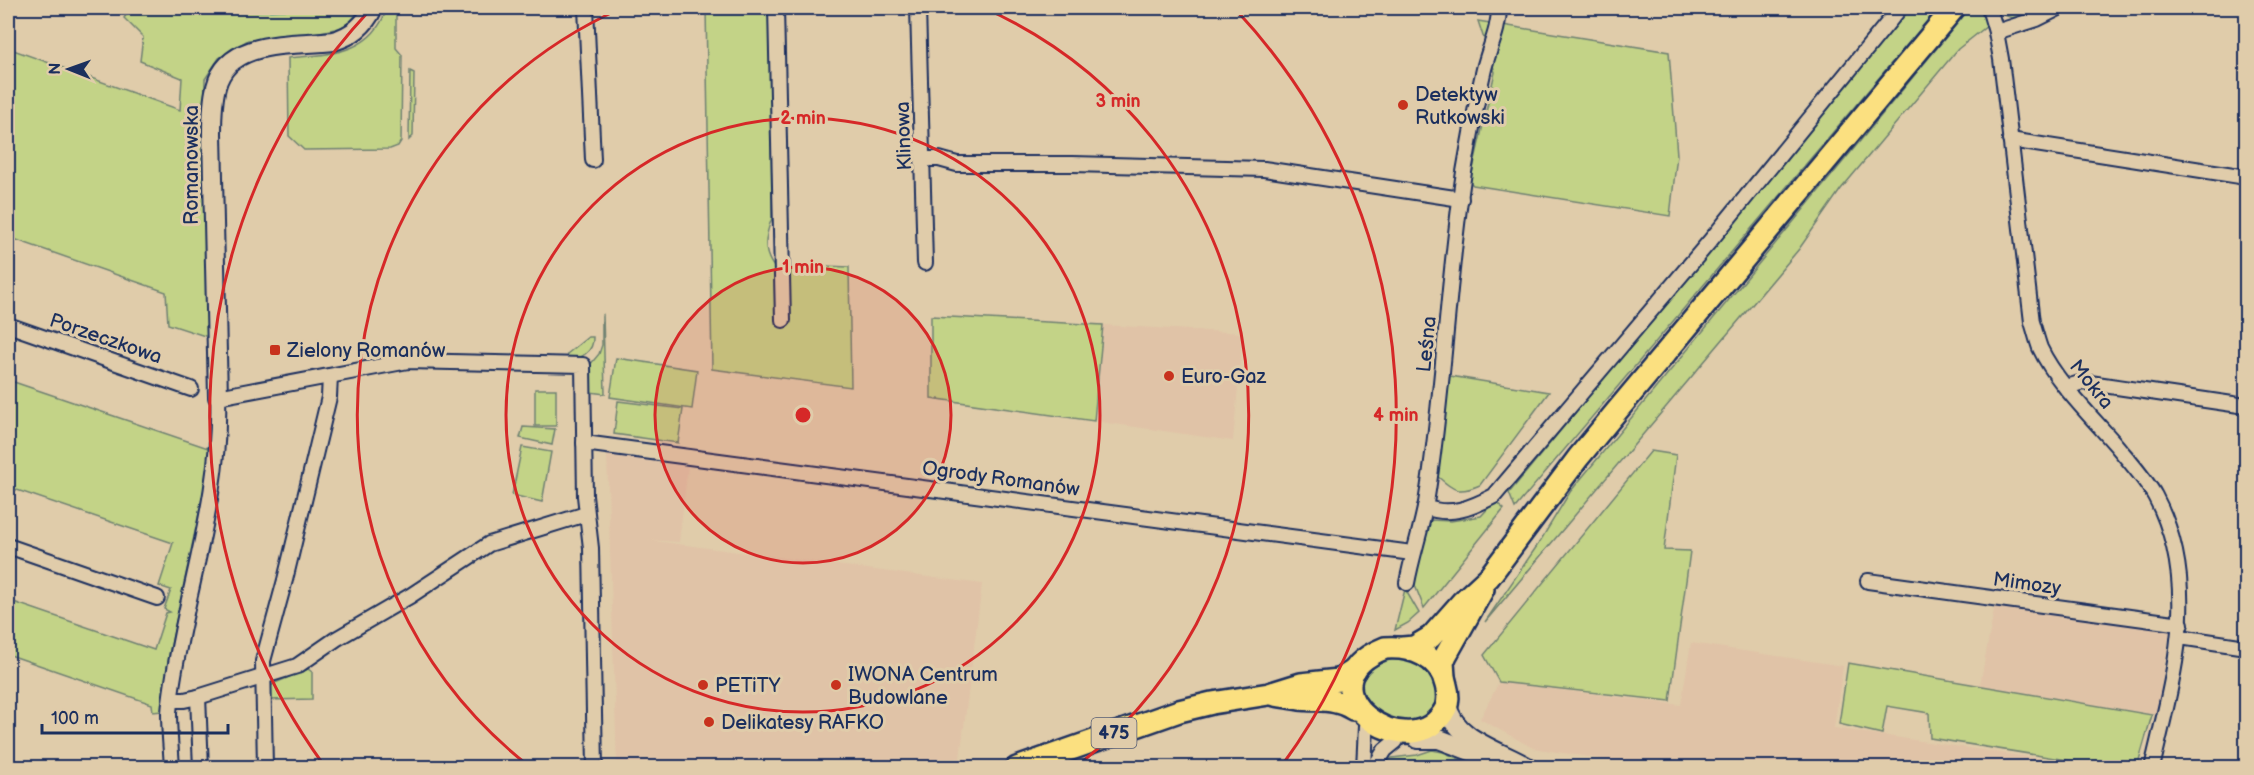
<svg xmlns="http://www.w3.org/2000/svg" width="2254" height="775" font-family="'Balsamiq Sans',sans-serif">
<rect width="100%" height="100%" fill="#e0ccaa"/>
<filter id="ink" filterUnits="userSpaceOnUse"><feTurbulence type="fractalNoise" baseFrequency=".0167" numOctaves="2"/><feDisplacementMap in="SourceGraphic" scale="12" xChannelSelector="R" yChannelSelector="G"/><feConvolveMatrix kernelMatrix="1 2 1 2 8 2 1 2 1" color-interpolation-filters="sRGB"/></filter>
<g filter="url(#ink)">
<g fill="#e0c3a7">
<polygon points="1103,325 1243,333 1233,441 1094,421"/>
<polygon points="607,454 688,466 679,542 647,540 982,584 960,758 931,768 617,767"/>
<polygon points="1995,605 2170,630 2157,715 1980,685"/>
<polygon points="1691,643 1843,666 1834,728 2095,767 1618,767 1606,760 1533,748 1480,719 1499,682 1681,705"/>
</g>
<g fill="#c3d387" stroke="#6f8172" stroke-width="1.5">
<polygon points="131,8 361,8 350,22 340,28 295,37 248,40 219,58 205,79 204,123 208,337 168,324 166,292 8,237 8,48 180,110 182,78 140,61 143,37 124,18"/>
<path d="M387,8H396V48L402,55L401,141L398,146L390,149L304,150L289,136L288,58C329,54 372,55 387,8Z"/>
<path d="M706,8H770L772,218C765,236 762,251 774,267L790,271L800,265L849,267L851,387L712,369Z"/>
<polygon points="1909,8 1938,8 1515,508 1509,493"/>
<polygon points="1970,8 1981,8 1987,26 1958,49 1841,189 1799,249 1485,622 1539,543 1570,492"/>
<polygon points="2000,8 2040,8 2012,18 2004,15"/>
<polygon points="1478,21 1669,52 1677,155 1670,216 1473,185 1470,182 1495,72"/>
<polygon points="410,71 414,73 413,136 409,140"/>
<polygon points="603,315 605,394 590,392 589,366 599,354 602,345 602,316"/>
<polygon points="931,316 1103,325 1094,421 931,398"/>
<path d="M588,337H593C594,352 580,360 567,359V354Z"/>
<polygon points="616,358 697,370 692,409 610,397"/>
<path d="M1450,376L1549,392L1480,485C1457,495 1453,490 1436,475Z"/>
<polygon points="8,380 211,449 209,466 169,654 162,711 153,712 152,704 10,655 13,647 8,645 8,600 154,650 166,613 170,612 164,609 171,590 159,586 173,543 8,487"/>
<rect x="535" y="389" width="21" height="37"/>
<polygon points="618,401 683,409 678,443 614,434"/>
<polygon points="523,427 555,429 552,445 520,438"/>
<polygon points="522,447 551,452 542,502 512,495"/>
<polygon points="1651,451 1676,455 1664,550 1690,551 1670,701 1499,682 1484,655"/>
<polygon points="1495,501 1504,509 1424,608 1414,583 1430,520 1451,521 1481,516"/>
<polygon points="1405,589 1419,613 1408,623 1395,630"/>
<path d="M1394,659C1426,659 1438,676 1435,707L1421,724H1382L1359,689C1366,671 1375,663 1394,659Z"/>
<polygon points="1848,663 2152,715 2137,767 2110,767 1930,738 1929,713 1887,706 1882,734 1839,724"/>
<polygon points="308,669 312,672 312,699 270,700 270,687 275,683"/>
<polygon points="1432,750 1443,752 1478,767 1381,768 1392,758 1417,755"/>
</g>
<polygon fill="#7bccd4" stroke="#558da5" stroke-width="1.5" points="228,8 309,8 309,9 232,12 228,10"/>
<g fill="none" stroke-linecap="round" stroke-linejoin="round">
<g stroke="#1b2f5e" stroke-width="18">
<g id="street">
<polyline points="586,8 593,160"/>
<polyline points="776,8 783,320"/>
<polyline points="918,8 925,263"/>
<path d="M1989,8L1996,32L2001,59L2032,322C2035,331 2037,340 2040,348C2056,382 2092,417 2116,445C2130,462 2145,478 2155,496C2202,585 2173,676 2152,768"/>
<polyline points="1996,32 2037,19 2059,8"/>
<polyline points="2010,140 2246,177"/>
<polyline points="924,159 939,159 957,164 1073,164 1264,169 1461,199"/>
<polyline points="8,325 191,389"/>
<polyline points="2067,387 2083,382 2246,406"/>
<polyline points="584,443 1412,553"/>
<path d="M1425,507C1450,517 1471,508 1494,496L1710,241L1900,8"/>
<polyline points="8,546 157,598"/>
<polyline points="1868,581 2181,624"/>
<path d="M1407,583C1412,556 1421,530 1426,503C1444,394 1447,282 1464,172C1470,138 1476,103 1484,69C1489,48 1499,30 1499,8"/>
<polyline points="2180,637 2246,647"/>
<polyline points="198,697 201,768"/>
<polyline points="171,700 184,700 198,697 297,666 336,639 410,596 489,544 586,514"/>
<path d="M172,768C171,749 169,731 169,713C171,686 177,658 182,632C198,554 221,477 218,397L408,361L583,365L585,496L591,548L595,768"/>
<polyline points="265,768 263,661 285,580 329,397 330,376"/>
<polyline points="1364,768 1366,726"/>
<polyline points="1374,768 1385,750 1396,741"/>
</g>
</g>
<g stroke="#1b2f5e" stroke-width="22">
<g id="secondary">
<path d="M218,397L212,134C212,119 212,102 216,87C228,38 294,46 333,41C352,36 365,25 373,8"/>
<path d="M1447,704C1453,740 1502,751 1529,768"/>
<polyline points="1418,739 1439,739 1502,763"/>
</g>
</g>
<g stroke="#1b2f5e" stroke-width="26">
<g id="primary">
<path d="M1385,648C1411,646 1440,656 1446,685C1448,692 1449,700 1446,708C1412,775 1291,686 1385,648Z"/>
<polyline points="1403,648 1414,647 1431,637 1462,602 1489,577 1578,458 1616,412 1954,8"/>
<polyline points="1444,677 1443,662 1446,655 1483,589"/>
<path d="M1275,695C1283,696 1292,698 1300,699C1319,701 1337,698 1353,709"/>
<polyline points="1017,768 1179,711 1212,703 1269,694 1301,684 1339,680 1355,670"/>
</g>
</g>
<use href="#street" stroke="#e0ccaa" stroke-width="14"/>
<use href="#secondary" stroke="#e0ccaa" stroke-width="18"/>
<use href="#primary" stroke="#fbe080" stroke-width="21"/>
</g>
</g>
<circle cx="803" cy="415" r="148" fill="#d62828" fill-opacity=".12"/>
<g fill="none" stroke="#d62828" stroke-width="3">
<circle cx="803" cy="415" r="148"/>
<circle cx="803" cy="415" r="297"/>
<path d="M529 766A445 445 0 0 1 622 8M984 8A445 445 0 0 1 1077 766"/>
<path d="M323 764A593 593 0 0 1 369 11M1237 11A593 593 0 0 1 1283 764"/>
</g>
<g fill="#c8321e" stroke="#e0ccaa" stroke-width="2">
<circle cx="1403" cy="105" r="6"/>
<rect x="269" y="344" width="12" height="12" rx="3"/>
<circle cx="1169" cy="376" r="6"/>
<circle cx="703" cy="685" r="6"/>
<circle cx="836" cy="685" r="6"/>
<circle cx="709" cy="722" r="6"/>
</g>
<g text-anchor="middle" stroke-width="6" stroke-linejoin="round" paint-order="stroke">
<rect fill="#e0ccaa" stroke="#565e75" stroke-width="1.5" x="1091.5" y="718" width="45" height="30" rx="4.5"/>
<g font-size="18" font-weight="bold" fill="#1b2f5e">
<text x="1114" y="739">475</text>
</g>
<g font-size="20" fill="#1b2f5e" stroke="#e0ccaa" text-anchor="start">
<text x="1415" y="101">Detektyw<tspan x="1415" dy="23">Rutkowski</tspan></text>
<text x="287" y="357">Zielony Romanów</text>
<text x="1181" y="383">Euro-Gaz</text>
<text x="848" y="681">IWONA Centrum<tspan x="848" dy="23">Budowlane</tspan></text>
<text x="715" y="692">PETiTY</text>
<text x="721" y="729">Delikatesy RAFKO</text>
</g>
<g font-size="20" fill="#1b2f5e" stroke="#e0ccaa">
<text transform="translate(903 136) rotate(-92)" y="7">Klinowa</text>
<text transform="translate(191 165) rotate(-90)" y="7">Romanowska</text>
<text transform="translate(106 338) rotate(19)" y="7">Porzeczkowa</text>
<text transform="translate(1426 344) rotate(-84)" y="7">Leśna</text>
<text transform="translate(2092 384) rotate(51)" y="7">Mokra</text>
<text transform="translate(1001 478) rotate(8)" y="7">Ogrody Romanów</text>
<text transform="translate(2027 583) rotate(8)" y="7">Mimozy</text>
</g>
</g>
<circle cx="803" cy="415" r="9" fill="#d62828" stroke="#e0ccaa" stroke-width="3"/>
<g font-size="18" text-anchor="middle" font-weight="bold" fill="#d62828" stroke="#e0ccaa" stroke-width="6" stroke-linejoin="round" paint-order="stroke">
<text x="1118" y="107">3 min</text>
<text x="803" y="124">2 min</text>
<text x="803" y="273">1 min</text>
<text x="1396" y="421">4 min</text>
</g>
<rect width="2254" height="775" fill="none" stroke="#e0ccaa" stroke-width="30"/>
<rect x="15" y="15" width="2224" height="745" fill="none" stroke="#1b2f5e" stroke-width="2" filter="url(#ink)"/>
<g transform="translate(69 69) rotate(271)" stroke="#e0ccaa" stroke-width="4.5" paint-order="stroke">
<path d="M0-4.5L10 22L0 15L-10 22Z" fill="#1b2f5e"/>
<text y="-9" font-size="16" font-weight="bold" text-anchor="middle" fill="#1b2f5e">N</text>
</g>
<path d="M42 724v9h186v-9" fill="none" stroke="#1b2f5e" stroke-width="3"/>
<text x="51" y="724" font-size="18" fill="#1b2f5e" stroke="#e0ccaa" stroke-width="4.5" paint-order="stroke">100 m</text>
</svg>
